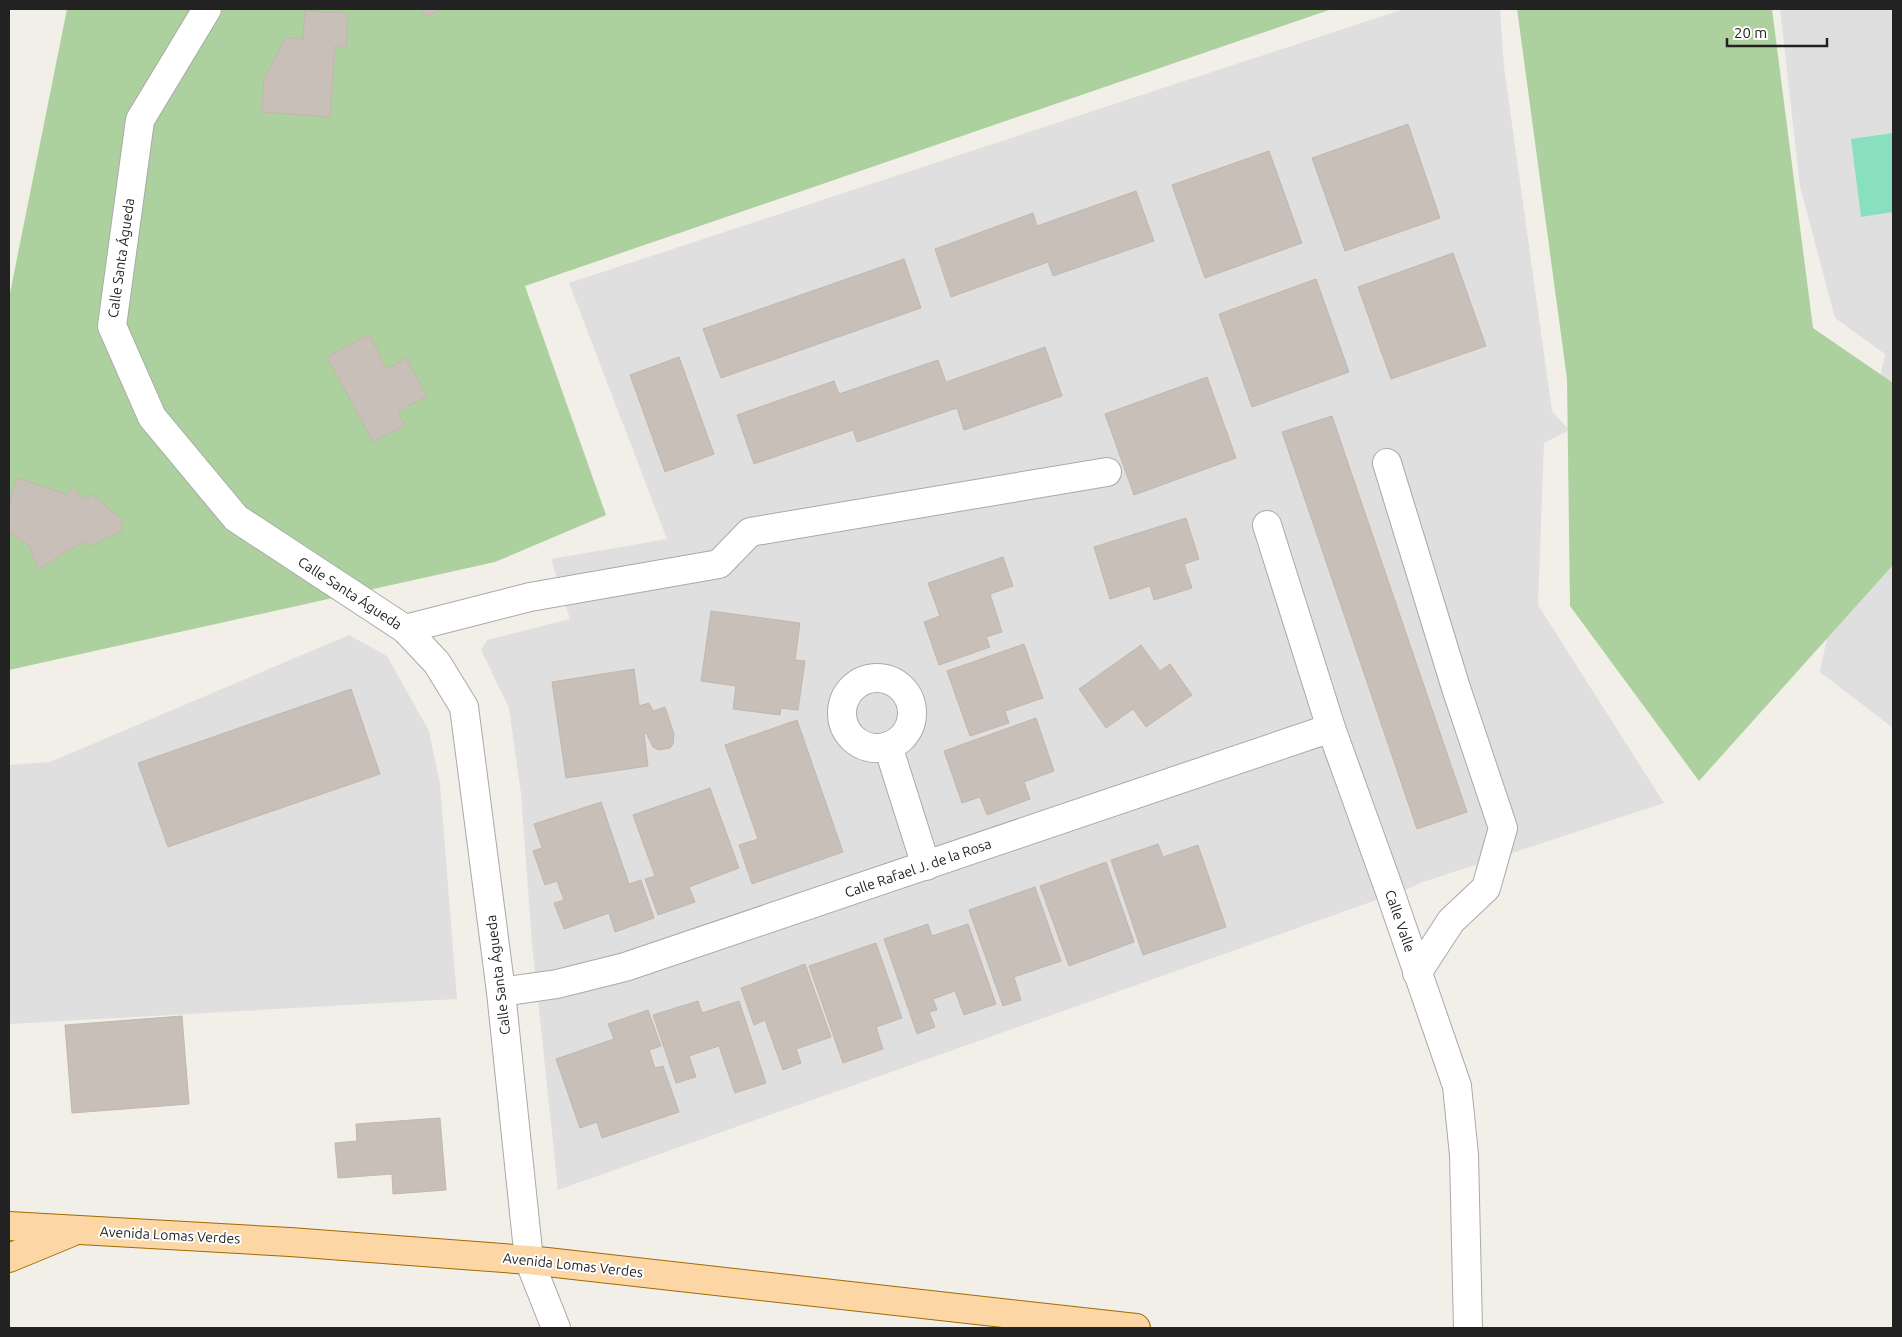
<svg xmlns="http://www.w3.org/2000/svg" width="1902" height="1337" font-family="Ubuntu,sans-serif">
<rect width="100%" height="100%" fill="#f2efe9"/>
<g fill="#e0dfdf">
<polygon points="1404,9 1500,9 1504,67 1552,411 1569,430 1544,443 1538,605 1664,803 1420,883 1413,887 558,1190 532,943 521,794 509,708 481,650 487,640 570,619 551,559 667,539 569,283"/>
<polygon points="1780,9 1893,9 1893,728 1820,672 1885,354 1835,318 1800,186"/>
<polygon points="349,635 387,656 429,731 440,784 457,999 9,1024 9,765 50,762"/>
</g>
<g fill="#add19e">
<polygon points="67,9 1332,9 525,286 606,515 495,562 9,670 9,298"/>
<polygon points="1517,9 1772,9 1813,328 1893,383 1893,565 1699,781 1570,606 1567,379"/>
</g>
<polygon fill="#88e0be" points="1893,133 1893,212 1861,217 1851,139"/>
<g fill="#c7bfb8" stroke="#c4b6ab">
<polygon points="421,9 442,9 425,17"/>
<polygon points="305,11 348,13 346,47 335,46 330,117 262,112 264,79 285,38 303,39"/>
<polygon points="1408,124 1440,218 1345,251 1312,158"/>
<polygon points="1269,151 1302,243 1205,278 1172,185"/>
<polygon points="1136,191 1154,241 1053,276 1048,262 951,297 935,249 1033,213 1037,226"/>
<polygon points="1453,253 1486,346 1391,379 1358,287"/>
<polygon points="904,259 921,308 721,378 703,329"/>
<polygon points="1316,279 1349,372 1252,407 1219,314"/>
<polygon points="369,334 387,369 406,358 427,396 398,412 405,425 373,442 327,357"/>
<polygon points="1045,347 1062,396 964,430 957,408 857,442 853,430 754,464 737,415 834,381 839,394 938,360 946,382"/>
<polygon points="679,357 714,454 665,472 630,375"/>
<polygon points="1207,377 1236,458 1134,495 1105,414"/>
<polygon points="1332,416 1467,812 1417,829 1282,432"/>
<polygon points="17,478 66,494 73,487 85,500 92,494 122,520 121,531 89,546 84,541 38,569 29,545 9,533 9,505"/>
<polygon points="1186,518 1199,559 1184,564 1192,588 1154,600 1150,586 1110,599 1094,547"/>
<polygon points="1003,557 1013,586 990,594 1002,632 986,637 990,647 939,665 924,622 940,616 928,583"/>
<polygon points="711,611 800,623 795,660 805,661 798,710 781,708 780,715 733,709 736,686 701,681"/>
<polygon points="1024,644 1043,698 1005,711 1009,723 970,736 947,671"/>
<polygon points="1141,645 1160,671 1170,664 1192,695 1146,727 1133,709 1106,728 1079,689"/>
<polygon points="634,669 639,706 649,703 653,711 665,707 674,734 673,744 670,748 658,750 653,747 646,733 644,734 648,766 566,778 552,682"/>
<polygon points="351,689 380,774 168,847 138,763"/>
<polygon points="1036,718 1054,771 1024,782 1030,799 987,815 980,797 962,803 944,751"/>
<polygon points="797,720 843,852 752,884 739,845 758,839 725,745"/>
<polygon points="710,788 739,868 689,887 695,902 658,915 645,879 655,876 633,815"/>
<polygon points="601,802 629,884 641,880 654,918 615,932 609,913 564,929 554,903 564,900 557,881 545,885 533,851 542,848 534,824"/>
<polygon points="1158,844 1163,857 1198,845 1226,927 1143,955 1111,860"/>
<polygon points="1106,862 1134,942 1069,966 1040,886"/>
<polygon points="1035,887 1061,961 1014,977 1021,1000 1003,1006 969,910"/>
<polygon points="928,924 932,936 968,924 996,1004 964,1015 955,991 933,999 937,1010 929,1012 935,1027 917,1034 884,939"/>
<polygon points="876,943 902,1018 876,1027 883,1049 843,1063 809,966"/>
<polygon points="805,964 831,1037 796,1049 801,1063 783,1070 765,1020 754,1025 741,988"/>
<polygon points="698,1001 702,1013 739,1001 766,1083 735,1093 719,1046 689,1056 696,1077 676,1083 653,1015"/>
<polygon points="648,1010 661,1046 649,1050 655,1068 663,1066 679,1112 602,1138 597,1122 580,1128 556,1059 614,1039 608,1024"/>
<polygon points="182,1016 189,1104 72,1113 65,1025"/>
<polygon points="440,1118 446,1190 393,1194 392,1174 338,1178 335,1143 357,1141 356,1124"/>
</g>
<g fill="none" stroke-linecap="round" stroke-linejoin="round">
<g stroke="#a9a9a9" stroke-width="30">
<g id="minor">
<polyline points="207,9 140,120 112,326 152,417 236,518 405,629 437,663 464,707 501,992 529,1260 556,1328"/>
<polyline points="1387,463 1456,688 1503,828 1486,888 1451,921 1417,973"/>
<polyline points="1267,525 1331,728 1389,889 1457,1086 1464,1155 1468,1328"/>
<polyline points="405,629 530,597 719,564 750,532 1107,472"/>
<circle cx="877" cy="713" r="35"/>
<polyline points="888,746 926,866"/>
<polyline points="501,992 557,984 625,967 1331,728"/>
</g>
</g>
<g stroke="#a06b00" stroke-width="30">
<g id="major">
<polyline points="9,1226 290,1242 529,1260 1136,1328"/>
<polyline points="9,1258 72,1232"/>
</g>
</g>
<use href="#minor" stroke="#fff" stroke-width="28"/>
<use href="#major" stroke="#fcd6a4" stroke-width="28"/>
</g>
<g text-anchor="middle" stroke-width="4" stroke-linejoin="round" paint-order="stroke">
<g font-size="14" fill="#222" stroke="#fff">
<text transform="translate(121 258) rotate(-82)" y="5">Calle Santa Águeda</text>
<text transform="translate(350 593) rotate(33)" y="5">Calle Santa Águeda</text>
<text transform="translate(918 868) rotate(-19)" y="5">Calle Rafael J. de la Rosa</text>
<text transform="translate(1400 921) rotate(71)" y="5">Calle Valle</text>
<text transform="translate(498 975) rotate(-97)" y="5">Calle Santa Águeda</text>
<text transform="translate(170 1235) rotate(3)" y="5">Avenida Lomas Verdes</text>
<text transform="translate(573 1265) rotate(6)" y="5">Avenida Lomas Verdes</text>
</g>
</g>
<rect width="1902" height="1337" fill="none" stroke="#222222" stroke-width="20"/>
<path d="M1727 38v8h100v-8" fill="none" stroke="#222222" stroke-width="2.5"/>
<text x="1734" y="38" font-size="15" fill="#222222" stroke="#ffffff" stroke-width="4" paint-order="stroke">20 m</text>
</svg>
